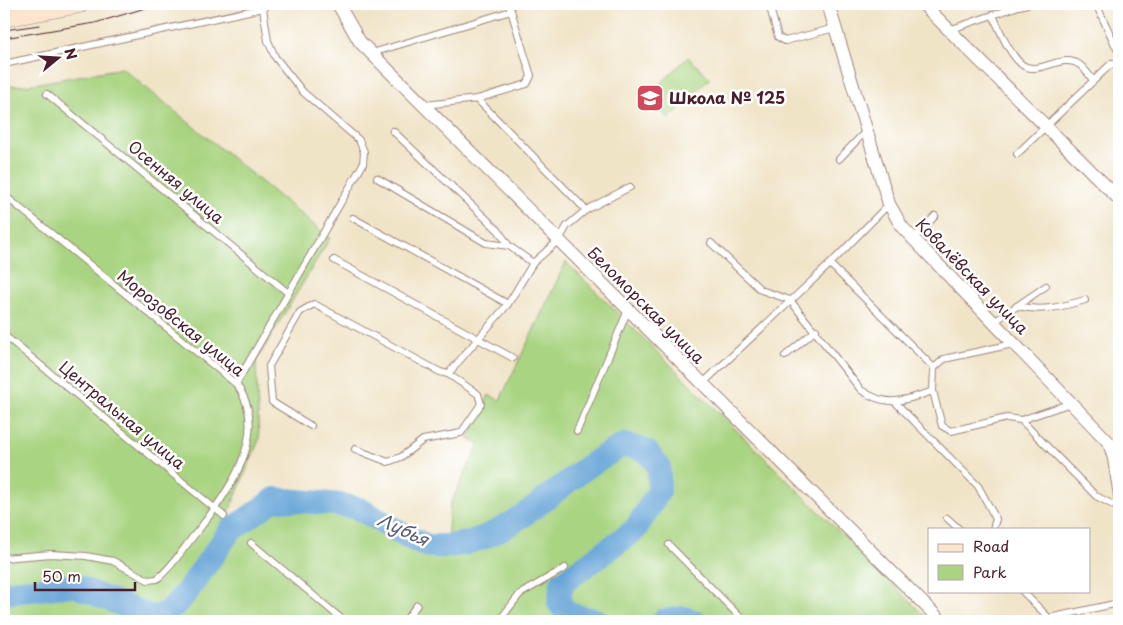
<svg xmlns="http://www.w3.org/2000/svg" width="1123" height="625" font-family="'Playpen Sans',sans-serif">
<rect width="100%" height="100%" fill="#fff"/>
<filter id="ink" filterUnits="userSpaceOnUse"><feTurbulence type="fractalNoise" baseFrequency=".02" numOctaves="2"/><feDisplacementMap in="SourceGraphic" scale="10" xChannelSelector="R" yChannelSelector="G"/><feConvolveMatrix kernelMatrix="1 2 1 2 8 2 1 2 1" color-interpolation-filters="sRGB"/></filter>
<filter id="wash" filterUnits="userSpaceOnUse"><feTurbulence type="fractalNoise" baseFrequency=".0096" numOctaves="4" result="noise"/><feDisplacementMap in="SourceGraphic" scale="20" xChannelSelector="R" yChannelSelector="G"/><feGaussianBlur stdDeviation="1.12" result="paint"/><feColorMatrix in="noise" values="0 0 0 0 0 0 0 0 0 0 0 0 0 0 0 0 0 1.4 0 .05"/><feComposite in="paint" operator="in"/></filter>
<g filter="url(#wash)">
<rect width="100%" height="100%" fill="#f0e4c7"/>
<g fill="#a9d481" stroke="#7a7a56">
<polygon points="688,57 710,78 669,119 647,97"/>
<polygon points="122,68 330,238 256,361 259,440 228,514 180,587 156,608 76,577 4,582 4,86 28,85"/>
<polygon points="566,262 930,621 170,621 233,540 278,507 354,514 423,553 446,551 450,505 479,444 468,439 489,395 500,400"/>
<polygon points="68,592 141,621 4,621 4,604"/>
</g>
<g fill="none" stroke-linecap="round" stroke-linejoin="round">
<polyline stroke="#67a5d8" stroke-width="4" points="159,621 159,617"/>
<g stroke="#67a5d8" stroke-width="24">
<path d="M4,593L73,585L149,616L159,617L172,608L186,593L230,531L275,499C294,501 344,503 359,509C374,516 417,545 430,546C510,552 559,474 625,445L646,451L659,467V491L635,530L562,583L559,603L568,614L598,621"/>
<polyline points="663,621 684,618 694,621"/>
</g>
</g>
</g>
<g filter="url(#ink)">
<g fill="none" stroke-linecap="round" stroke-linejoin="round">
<g stroke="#9d8279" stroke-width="8">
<g id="lane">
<polyline points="769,4 778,37 785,41 835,28"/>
<polyline points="1096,4 1117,49"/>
<polyline points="1019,6 1027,4"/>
<path d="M993,15C1000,31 1008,51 1020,63C1037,79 1061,51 1080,65C1085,69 1089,75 1093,80"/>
<polyline points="949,30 1016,7"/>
<polyline points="372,53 511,11"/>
<polyline points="4,64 263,8"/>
<polyline points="47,94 287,292"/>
<polyline points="477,99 586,210"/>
<polyline points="425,105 477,99 527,84 531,76 509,4"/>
<polyline points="393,131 498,230 509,246 533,263"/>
<polyline points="1017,154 1112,63 1119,68"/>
<polyline points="839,159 866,131"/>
<polyline points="377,178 486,243 509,246"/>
<path d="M4,195L236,384C274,434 224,499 192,538C181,552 171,568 157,579L148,580L113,561L86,556L51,554L4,558"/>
<polyline points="353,218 508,304"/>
<polyline points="913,239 935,216"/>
<path d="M711,243L761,290L790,300L861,390C889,409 904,400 933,391"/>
<polyline points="334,260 513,358"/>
<polyline points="830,264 934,368"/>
<path d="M1017,306C1042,312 1061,307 1085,300"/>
<polyline points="994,322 1046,286"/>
<polyline points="4,335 224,516"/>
<polyline points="1013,344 944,359 934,368 933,391 942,426 951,431 1007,418 1021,420 1096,496 1119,508"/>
<polyline points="785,356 816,330"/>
<polyline points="448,374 508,304 533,263 559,240 567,226 586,210 630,187"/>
<polyline points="236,384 363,164 364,152 359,140 303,92 275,57 268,41 263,8 270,4"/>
<polyline points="702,384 830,264 889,204"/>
<polyline points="895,402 978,486 996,519 993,529"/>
<polyline points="1021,420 1071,403"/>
<polyline points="311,426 272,402 269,366 300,312 314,304 440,372 448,374 478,394 481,404 461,433 423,440 401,457 388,462 355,449"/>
<polyline points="577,431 628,310"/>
<polyline points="1106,443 1111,459 1119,508"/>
<polyline points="947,518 959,529"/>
<polyline points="251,543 344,621"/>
<polyline points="669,545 744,621"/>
<polyline points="1022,591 1049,618 1119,603"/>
<polyline points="405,621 417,605"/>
<polyline points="499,621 520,594 565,568"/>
</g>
</g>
<g stroke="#9d8279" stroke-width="14">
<g id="street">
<polyline points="338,4 360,42 941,621"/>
<polyline points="828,4 889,204 902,227 1119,453"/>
<polyline points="923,4 1119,199"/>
</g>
</g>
<g stroke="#9d8279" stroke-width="19">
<polyline id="secondary" points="4,18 80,4"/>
</g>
<use href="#lane" stroke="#fff" stroke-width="6"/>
<use href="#street" stroke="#fff" stroke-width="12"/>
<use href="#secondary" stroke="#fbe5cf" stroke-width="18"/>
<g stroke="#4a1f2b" stroke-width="1">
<polyline points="4,30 40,25"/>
<polyline points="4,38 95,23 159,4"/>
</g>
</g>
</g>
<defs>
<g id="school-square" transform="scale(1.4375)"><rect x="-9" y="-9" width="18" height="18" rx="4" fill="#d1495b" stroke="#fff"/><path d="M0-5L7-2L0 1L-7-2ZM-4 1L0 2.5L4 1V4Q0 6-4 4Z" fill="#fff"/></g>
</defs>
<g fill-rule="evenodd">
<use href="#school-square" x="650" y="98"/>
</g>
<g text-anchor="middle" stroke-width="5" stroke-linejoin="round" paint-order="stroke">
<g font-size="16" font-weight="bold" fill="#4a1f2b" stroke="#fff" text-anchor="start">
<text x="669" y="104">Школа № 125</text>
</g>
<g font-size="16" fill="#4a1f2b" stroke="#fff">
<text transform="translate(176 182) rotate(40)" y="6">Осенняя улица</text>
<text transform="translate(972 276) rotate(46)" y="6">Ковалёвская улица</text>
<text transform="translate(646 305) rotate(45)" y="6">Беломорская улица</text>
<text transform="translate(181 323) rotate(39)" y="6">Морозовская улица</text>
<text transform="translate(122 415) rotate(40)" y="6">Центральная улица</text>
</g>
<g font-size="18" font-style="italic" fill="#575b79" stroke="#fff">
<text transform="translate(403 530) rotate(25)" y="6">Лубья</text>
</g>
</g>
<rect width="1123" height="625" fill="none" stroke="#fff" stroke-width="20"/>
<rect x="928" y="528" width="162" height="65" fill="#ffffff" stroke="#b7a5aa"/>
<rect x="938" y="544" width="25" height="8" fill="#fbe5cf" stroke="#b7a5aa"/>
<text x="973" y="552" font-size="15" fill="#4a1f2b">Road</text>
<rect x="938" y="565" width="25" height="15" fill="#a9d481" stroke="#b7a5aa"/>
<text x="973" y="578" font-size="15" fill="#4a1f2b">Park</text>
<g transform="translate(58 58) rotate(72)" stroke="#ffffff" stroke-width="4" paint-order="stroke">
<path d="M0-4L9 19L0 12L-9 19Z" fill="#4a1f2b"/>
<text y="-8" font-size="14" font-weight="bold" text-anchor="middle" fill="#4a1f2b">N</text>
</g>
<path d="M35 582v8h100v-8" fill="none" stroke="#4a1f2b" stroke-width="2.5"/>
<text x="42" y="582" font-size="15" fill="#4a1f2b" stroke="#ffffff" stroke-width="4" paint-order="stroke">50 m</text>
</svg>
